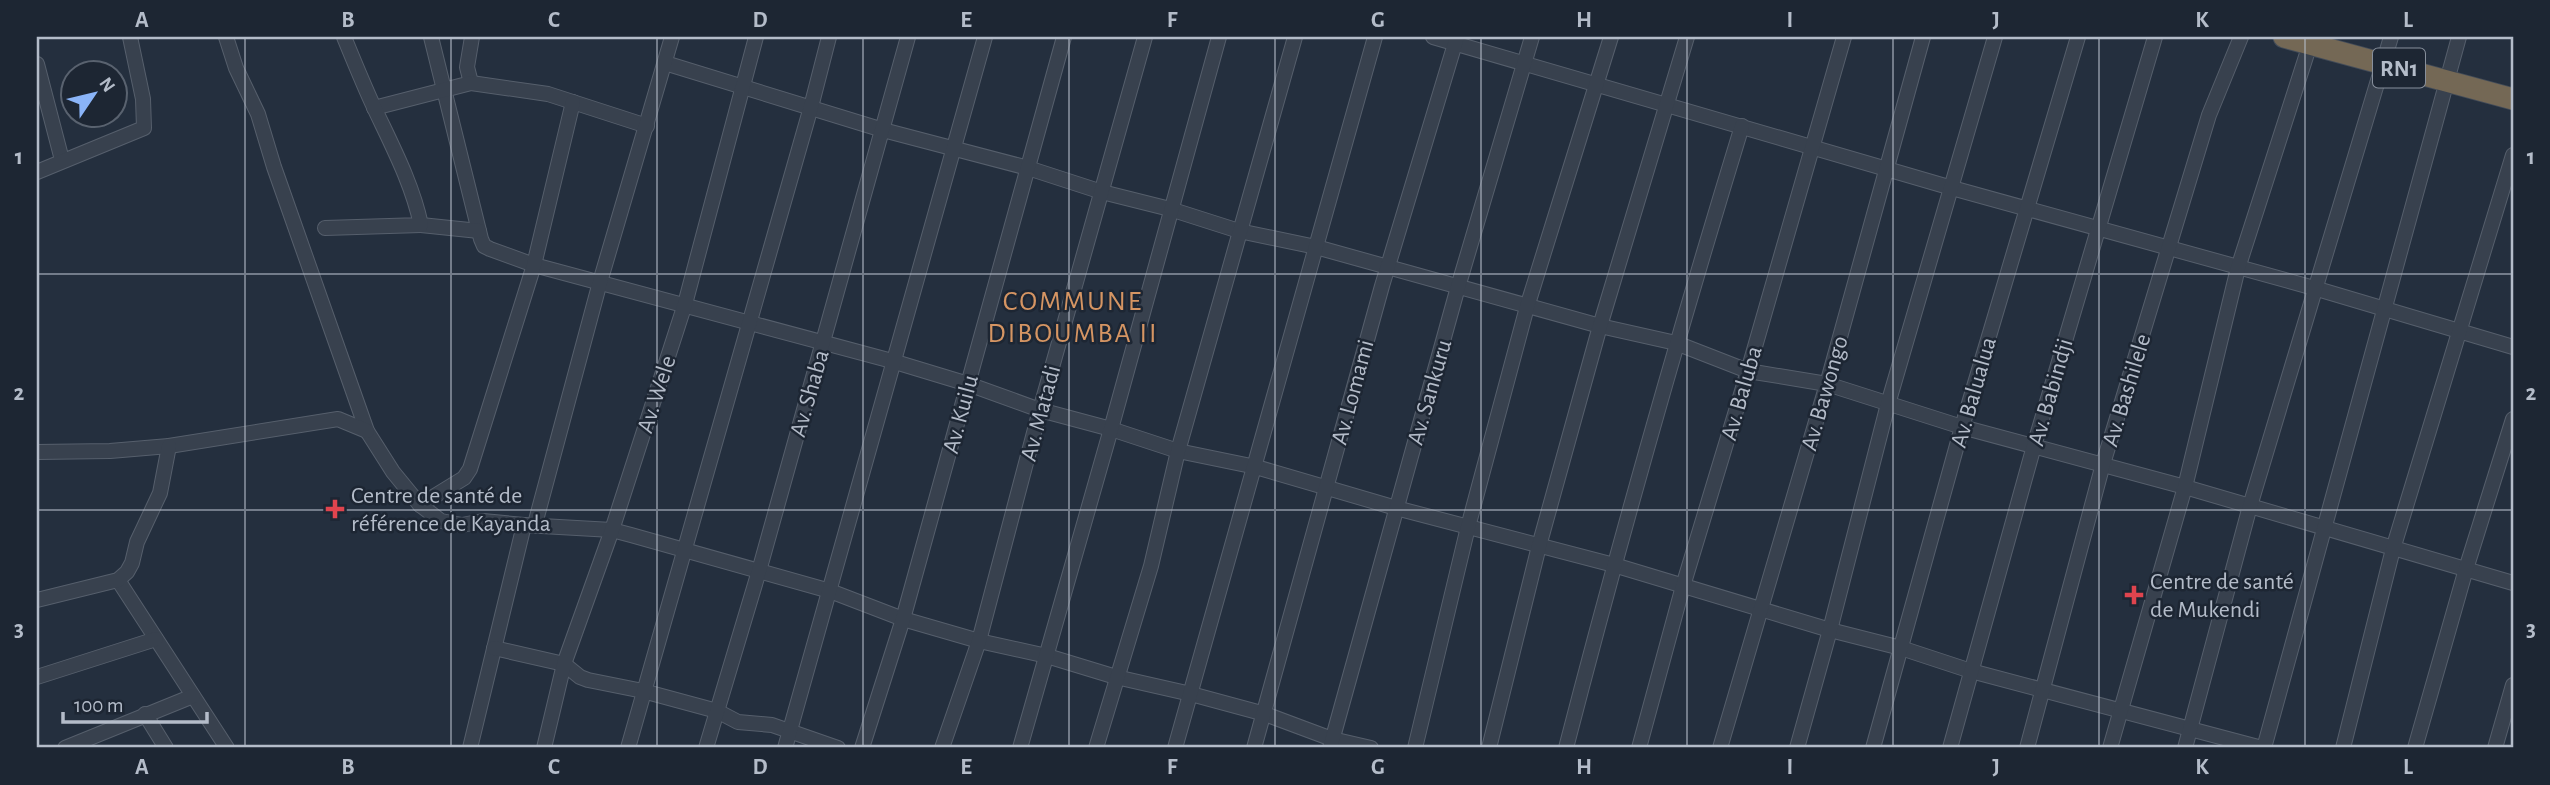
<svg xmlns="http://www.w3.org/2000/svg" width="2550" height="785" font-family="'Alegreya Sans',sans-serif">
<rect width="100%" height="100%" fill="#242f3e"/>
<g fill="none" stroke-linecap="round" stroke-linejoin="round">
<g stroke="#565f6c" stroke-width="16">
<g id="minor">
<polyline points="226,37 236,68 258,114 274,167 367,431 393,472 420,505 441,521 462,525 483,521 524,525 470,748"/>
<polyline points="431,37 481,239 484,246 490,249 534,265 892,361 968,384 1040,410 1111,429 1178,451 1256,467 1396,508 1614,565 1830,630 1901,648 1971,671 2262,748"/>
<polyline points="1433,37 1952,188 2314,288 2513,347"/>
<polyline points="665,63 883,130 1028,168 1102,192 1170,209 1239,231 1316,247 1600,326 1676,343 1748,371 1827,384 1962,427 2185,487 2513,583"/>
<polyline points="37,64 62,160"/>
<polyline points="471,83 467,67 472,37"/>
<polyline points="374,108 471,83 548,94 647,126"/>
<polyline points="37,172 144,128 143,99 130,37"/>
<polyline points="421,225 479,231"/>
<path d="M325,228L421,225C412,182 390,142 372,103C362,81 353,59 344,37"/>
<polyline points="37,452 110,451 169,446 338,419 367,431"/>
<polyline points="420,505 464,478 470,469 534,265 573,102"/>
<polyline points="535,524 600,282 672,37"/>
<polyline points="524,525 612,530 631,535 830,591 903,619 979,641 1047,656 1116,677 1191,694 1265,714 1332,739 1371,748"/>
<polyline points="118,580 227,748"/>
<polyline points="37,600 118,580 127,572 132,563 137,542 160,493 169,446"/>
<polyline points="494,648 564,664 580,677 588,680 643,691 717,711 738,722 772,725 838,748"/>
<polyline points="37,677 156,639"/>
<polyline points="145,714 166,748"/>
<polyline points="65,748 193,696"/>
<polyline points="544,748 564,664 612,530 685,304 756,37"/>
<polyline points="628,748 811,107 829,37"/>
<polyline points="706,748 759,571 908,37"/>
<polyline points="785,748 985,37"/>
<polyline points="862,748 903,619 1064,37"/>
<polyline points="942,748 979,641 1040,410 1145,37"/>
<polyline points="1020,748 1111,429 1219,37"/>
<polyline points="1096,748 1151,566 1178,451 1295,37"/>
<polyline points="1175,748 1375,37"/>
<polyline points="1254,748 1382,286 1457,37"/>
<polyline points="1330,748 1458,287 1532,37"/>
<polyline points="1415,748 1468,527 1527,307 1611,37"/>
<polyline points="1489,748 1539,546 1600,326 1687,37"/>
<path d="M1566,748C1620,539 1679,332 1742,126"/>
<polyline points="1639,748 1683,586 1748,371 1844,37"/>
<polyline points="1720,748 1827,384 1923,37"/>
<polyline points="1797,748 1830,630 1888,404 1995,37"/>
<polyline points="1873,748 1962,427 2078,37"/>
<polyline points="1950,748 2034,446 2155,37"/>
<polyline points="2027,748 2103,464 2209,115 2241,37"/>
<polyline points="2110,748 2185,487 2238,268 2312,38"/>
<polyline points="2185,748 2250,506 2391,37"/>
<polyline points="2264,748 2459,37"/>
<polyline points="2343,748 2393,549 2513,155"/>
<polyline points="2415,748 2466,569 2513,419"/>
<polyline points="2495,748 2513,685"/>
</g>
</g>
<g stroke="#434c59" stroke-width="23">
<polyline id="highway" points="2284,37 2513,99"/>
</g>
<use href="#minor" stroke="#38414e" stroke-width="14"/>
<use href="#highway" stroke="#746855" stroke-width="21"/>
</g>
<path fill="none" stroke="#b4bcc9" stroke-width="2" stroke-opacity="0.55" d="M245,37V748M451,37V748M657,37V748M863,37V748M1069,37V748M1275,37V748M1481,37V748M1687,37V748M1893,37V748M2099,37V748M2305,37V748M37,274H2513M37,510H2513"/>
<g fill="#e0444e" stroke="#1d2633" stroke-width="2.5">
<path d="M331.5 498.5h7v7h7v7h-7v7h-7v-7h-7v-7h7z"/>
<path d="M2130.5 584.5h7v7h7v7h-7v7h-7v-7h-7v-7h7z"/>
</g>
<g text-anchor="middle" stroke-width="5" stroke-linejoin="round" paint-order="stroke">
<rect fill="#1d2633" stroke="#878f9c" stroke-width="2" x="2373" y="48.5" width="52" height="39" rx="5"/>
<g font-size="23" font-weight="bold" fill="#b4bcc9">
<text x="2399" y="76">RN1</text>
</g>
<g font-size="24" fill="#b4bcc9" stroke="#1d2633">
<text transform="translate(2126 390) rotate(-73)" y="8">Av. Bashilele</text>
<text transform="translate(1352 392) rotate(-75)" y="8">Av. Lomami</text>
<text transform="translate(1429 392) rotate(-74)" y="8">Av. Sankuru</text>
<text transform="translate(1973 392) rotate(-74)" y="8">Av. Balualua</text>
<text transform="translate(2050 392) rotate(-74)" y="8">Av. Babindji</text>
<text transform="translate(809 393) rotate(-74)" y="8">Av. Shaba</text>
<text transform="translate(1741 393) rotate(-74)" y="8">Av. Baluba</text>
<text transform="translate(1824 393) rotate(-74)" y="8">Av. Bawongo</text>
<text transform="translate(656 394) rotate(-72)" y="8">Av. Wele</text>
<text transform="translate(1040 413) rotate(-75)" y="8">Av. Matadi</text>
<text transform="translate(960 414) rotate(-75)" y="8">Av. Kuilu</text>
</g>
<g font-size="24" fill="#b4bcc9" stroke="#1d2633" text-anchor="start">
<text x="351" y="503">Centre de santé de<tspan x="351" dy="28">référence de Kayanda</tspan></text>
<text x="2150" y="589">Centre de santé<tspan x="2150" dy="28">de Mukendi</tspan></text>
</g>
<g font-size="28" letter-spacing="2" fill="#d59563" stroke="#1d2633">
<text x="1073" y="310">COMMUNE<tspan x="1073" dy="32">DIBOUMBA II</tspan></text>
</g>
</g>
<rect width="2550" height="785" fill="none" stroke="#1d2633" stroke-width="77"/>
<g transform="translate(94 94) rotate(55)"><circle r="33" fill="#1d2633" stroke="#59626f" stroke-width="2"/>
<path d="M0-5L12 26L0 18L-12 26Z" fill="#8ab4f8"/>
<text y="-10" font-size="19" font-weight="bold" text-anchor="middle" fill="#b4bcc9">N</text>
</g>
<path d="M63 712v10h144v-10" fill="none" stroke="#b4bcc9" stroke-width="3.5"/>
<text x="74" y="712" font-size="21" fill="#b4bcc9" stroke="#1d2633" stroke-width="5" paint-order="stroke">100 m</text>
<rect x="38" y="38" width="2474" height="708" fill="none" stroke="#b4bcc9" stroke-width="2.5"/>
<g font-size="23" text-anchor="middle" font-weight="bold" fill="#b4bcc9">
<text x="142" y="27">A</text>
<text x="348" y="27">B</text>
<text x="554" y="27">C</text>
<text x="760" y="27">D</text>
<text x="966" y="27">E</text>
<text x="1172" y="27">F</text>
<text x="1378" y="27">G</text>
<text x="1584" y="27">H</text>
<text x="1790" y="27">I</text>
<text x="1996" y="27">J</text>
<text x="2202" y="27">K</text>
<text x="2408" y="27">L</text>
<text x="19" y="164">1</text>
<text x="2531" y="164">1</text>
<text x="19" y="400">2</text>
<text x="2531" y="400">2</text>
<text x="19" y="636">3</text>
<text x="2531" y="636">3</text>
<text x="142" y="774">A</text>
<text x="348" y="774">B</text>
<text x="554" y="774">C</text>
<text x="760" y="774">D</text>
<text x="966" y="774">E</text>
<text x="1172" y="774">F</text>
<text x="1378" y="774">G</text>
<text x="1584" y="774">H</text>
<text x="1790" y="774">I</text>
<text x="1996" y="774">J</text>
<text x="2202" y="774">K</text>
<text x="2408" y="774">L</text>
</g>
</svg>
